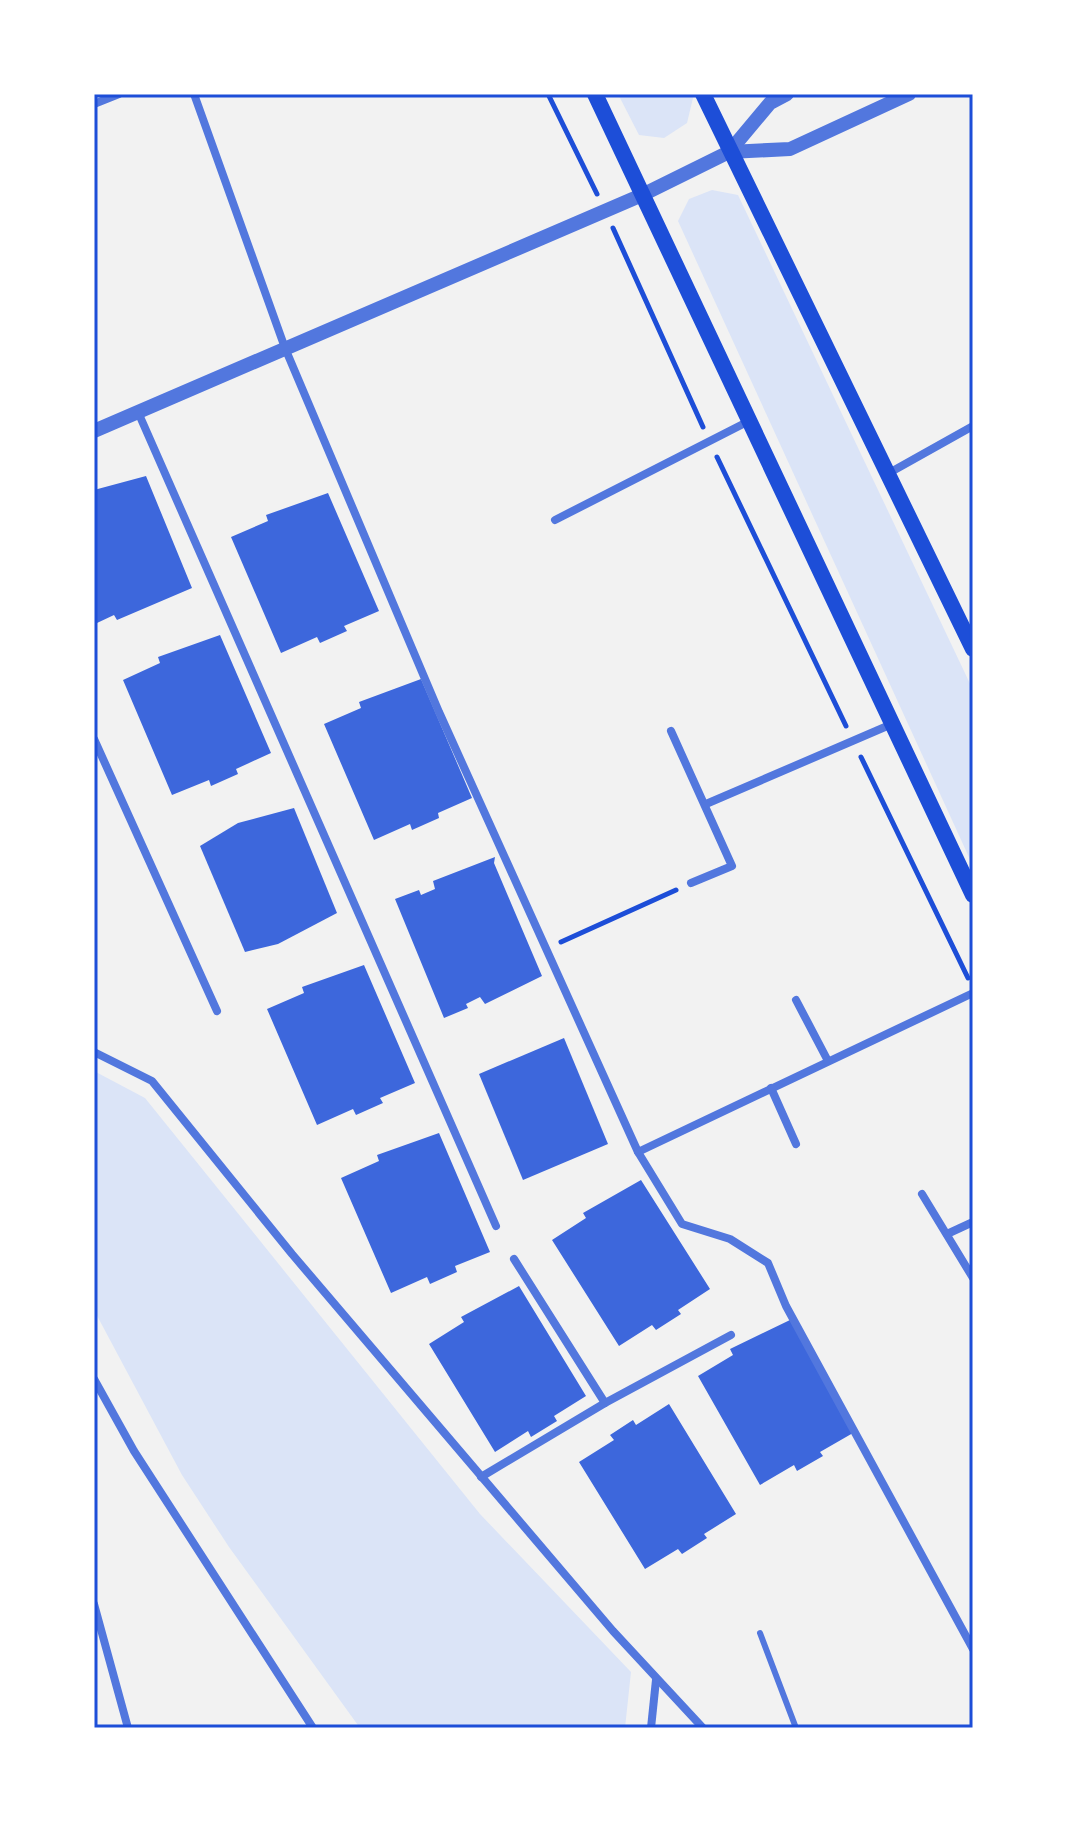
<svg xmlns="http://www.w3.org/2000/svg" width="1067" height="1822" font-family="Manrope,sans-serif">
<rect width="100%" height="100%" fill="#f2f2f2"/>
<g fill="#dbe4f7">
<polygon points="618,94 691,94 693,98 687,123 664,138 639,135"/>
<polygon points="712,190 738,195 973,690 973,866 678,221 689,199"/>
<polygon points="94,1071 145,1098 480,1514 631,1672 625,1728 360,1728 229,1547 182,1475 94,1310"/>
</g>
<g fill="#3d67dc">
<polygon points="146,476 192,588 117,620 114,615 97,623 94,615 94,490"/>
<polygon points="328,493 379,611 344,626 347,631 320,643 317,637 281,653 231,537 268,521 266,515"/>
<polygon points="220,635 271,753 236,769 238,774 211,786 209,780 172,795 123,680 160,663 158,657"/>
<polygon points="421,679 472,798 438,813 439,818 412,830 410,824 374,840 324,724 361,708 359,702"/>
<polygon points="294,808 337,913 278,944 245,952 200,846 238,823"/>
<polygon points="495,857 494,863 542,976 485,1004 480,997 466,1004 468,1008 444,1018 395,899 419,890 421,895 435,889 433,881"/>
<polygon points="364,965 415,1083 380,1098 383,1103 356,1115 353,1109 317,1125 267,1009 304,993 302,987"/>
<polygon points="564,1038 608,1144 523,1180 479,1074"/>
<polygon points="439,1133 490,1252 455,1266 457,1272 430,1284 427,1277 391,1293 341,1178 379,1161 377,1155"/>
<polygon points="641,1180 710,1289 678,1310 681,1314 656,1330 652,1325 619,1346 552,1240 586,1218 583,1213"/>
<polygon points="519,1286 586,1396 554,1416 557,1421 531,1437 528,1431 495,1452 429,1344 464,1322 461,1317"/>
<polygon points="790,1320 853,1433 820,1452 823,1456 797,1471 794,1465 760,1485 698,1376 733,1355 730,1349"/>
<polygon points="669,1404 736,1514 704,1534 707,1538 682,1554 678,1549 645,1569 579,1462 614,1440 610,1435 633,1420 636,1425"/>
</g>
<g fill="none" stroke-linecap="round" stroke-linejoin="round">
<g stroke="#1d4ed8" stroke-width="5">
<polyline points="548,94 597,194"/>
<polyline points="613,228 703,427"/>
<polyline points="717,457 846,726"/>
<polyline points="861,757 968,978"/>
<polyline points="561,942 676,890"/>
</g>
<polyline stroke="#5277de" stroke-width="6" points="760,1633 796,1728"/>
<g stroke="#5277de" stroke-width="8">
<polyline points="194,94 285,348 439,712 638,1152 682,1224 730,1239 768,1263 786,1306 973,1649"/>
<polyline points="94,104 119,94"/>
<polyline points="138,412 496,1226"/>
<polyline points="889,473 973,426"/>
<polyline points="555,520 749,421"/>
<polyline points="671,731 732,866 691,883"/>
<polyline points="94,739 217,1011"/>
<polyline points="706,804 892,724"/>
<polyline points="796,1000 828,1061"/>
<polyline points="94,1052 152,1081 292,1254 613,1631 703,1728"/>
<polyline points="771,1088 796,1144"/>
<polyline points="638,1152 973,993"/>
<polyline points="922,1194 973,1278"/>
<polyline points="947,1234 973,1222"/>
<polyline points="514,1259 605,1403"/>
<polyline points="94,1379 134,1451 313,1728"/>
<polyline points="481,1477 605,1403 731,1335"/>
<polyline points="94,1604 128,1728"/>
<polyline points="651,1728 656,1680"/>
</g>
<g stroke="#5277de" stroke-width="14">
<polyline points="729,152 770,103 787,94"/>
<polyline points="94,431 642,195 729,152 790,149 909,94"/>
</g>
<g stroke="#1d4ed8" stroke-width="16">
<polyline points="595,94 973,895"/>
<polyline points="703,94 973,649"/>
</g>
</g>
<rect width="1067" height="1822" fill="none" stroke="#ffffff" stroke-width="192"/>
<rect x="96" y="96" width="875" height="1630" fill="none" stroke="#1d4ed8" stroke-width="3"/>
</svg>
